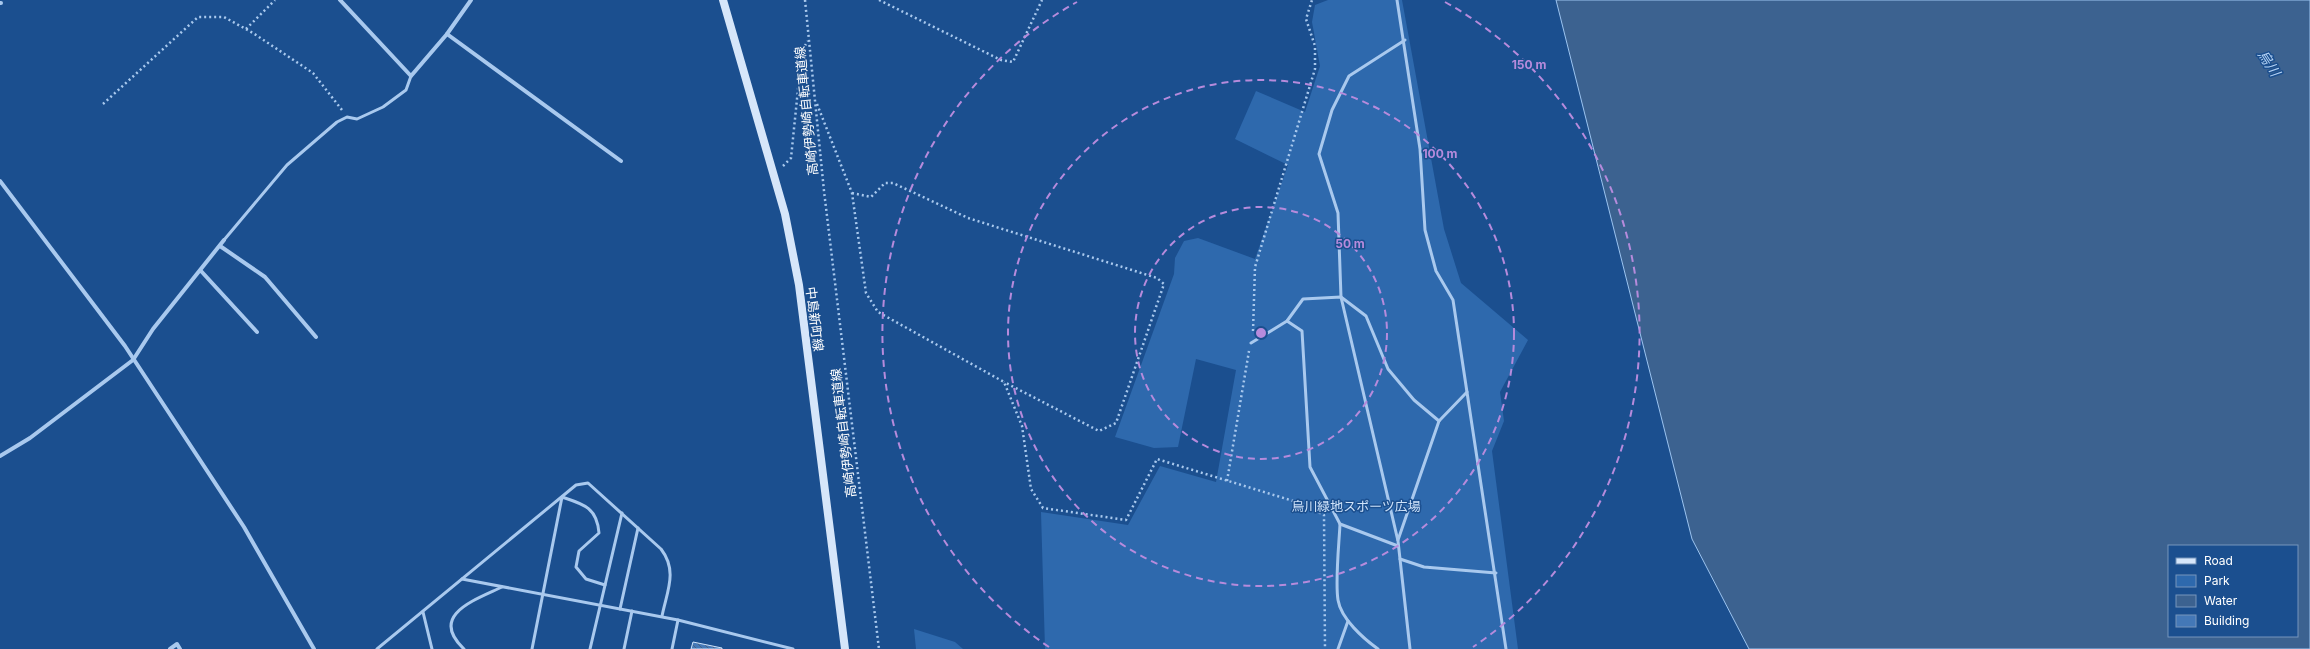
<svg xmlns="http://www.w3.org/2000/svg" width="2310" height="649" font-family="Inter,'Noto Sans JP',sans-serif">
<defs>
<pattern id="building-back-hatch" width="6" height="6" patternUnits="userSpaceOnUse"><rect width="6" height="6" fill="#4478b7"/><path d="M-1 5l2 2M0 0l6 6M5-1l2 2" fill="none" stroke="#486282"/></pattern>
</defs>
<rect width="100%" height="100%" fill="#1b4f8f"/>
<g fill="#2e69ad">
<polygon points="1328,0 1402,0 1444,229 1461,283 1528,340 1500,392 1504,421 1492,451 1518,649 1045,649 1041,512 1128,525 1160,466 1216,482 1236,370 1196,359 1178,447 1154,448 1115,437 1174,274 1175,258 1184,241 1198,238 1255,259 1288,165 1235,139 1256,91 1305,112 1320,66 1312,22 1315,5"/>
<polygon points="914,629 955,642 963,649 916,649"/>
</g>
<path fill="#3c6290" stroke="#9cc4f0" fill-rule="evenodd" d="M1556,0H2310V649H1749L1692,539ZM2169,546H2297V636H2169Z"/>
<polygon fill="url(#building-back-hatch)" stroke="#cfe3fa" points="693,642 722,648 722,649 691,649"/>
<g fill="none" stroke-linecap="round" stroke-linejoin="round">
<g stroke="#a9c9ee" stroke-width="2.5" stroke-dasharray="2 3" stroke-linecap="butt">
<polyline points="805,0 824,191 879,649"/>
<polyline points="879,0 1001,60 1013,62 1042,0"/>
<polyline points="246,29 275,0"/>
<polyline points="103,104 198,17 224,17 253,33 313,73 342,110"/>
<polyline points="817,104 852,193 866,293 878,312 1004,382 1022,426 1031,489 1043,508 1126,520 1157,459 1303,504 1324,515 1325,649"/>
<polyline points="783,166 791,158 802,50 808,41"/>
<polyline points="852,193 871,197 885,183 893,183 968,218 1157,278 1164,284 1116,423 1099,431 1004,382"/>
<polyline points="1253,331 1255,267 1315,69 1315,46 1306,19 1312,0"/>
<polyline points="1227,481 1249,351"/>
</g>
<g stroke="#a9c9ee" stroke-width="3">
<polyline points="1397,0 1420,149 1425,230 1436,271 1453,300 1506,649"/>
<polyline points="1405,40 1349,76 1332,110 1319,154 1338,213 1341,297 1398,541 1410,649"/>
<polyline points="224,240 287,165 337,122 347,117 357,119 383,107 406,90 411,76"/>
<polyline points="1287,321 1302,331 1310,467 1340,524 1398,546"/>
<polyline points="1251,343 1287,321 1303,299 1341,297 1366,316 1388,369 1414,400 1439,421"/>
<path d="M1340,524C1339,545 1335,581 1338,600C1341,619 1364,639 1378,649"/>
<polyline points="1398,540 1439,421 1467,392"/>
<polyline points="1400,559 1424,567 1496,573"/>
<polyline points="462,579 678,620 793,649"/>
<polyline points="620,609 638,528"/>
<polyline points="423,612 432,649"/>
<path d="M377,649L576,485L588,483L661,549C678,571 667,591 662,616"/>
<path d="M464,649C428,615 475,600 502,587"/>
<path d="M532,649L562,497C583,504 597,507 599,533L579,551L576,567L586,579L605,585"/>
<polyline points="590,649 622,513"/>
<polyline points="624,649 632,611"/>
<polyline points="672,649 678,620"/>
<polyline points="1338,649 1348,621"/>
</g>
<g stroke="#a9c9ee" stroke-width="4">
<polyline points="340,0 411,76 447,34 471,0"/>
<polyline points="0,3 1,3"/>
<polyline points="447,34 621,161"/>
<polyline points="0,181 125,346 244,527 314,649"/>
<polyline points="220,246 265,277 316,337"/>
<polyline points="201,271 257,332"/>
<polyline points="0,456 30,438 133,360 153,329 224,240"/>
<polyline points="170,649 177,644 180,649"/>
</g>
<polyline stroke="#d6e6fa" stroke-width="8" points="723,0 785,214 799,285 845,649"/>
</g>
<g fill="none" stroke="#b68bdc" stroke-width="2" stroke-dasharray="7 5">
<circle cx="1261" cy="333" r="126"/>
<circle cx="1261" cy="333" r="253"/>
<path d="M1049 647A379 379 0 0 1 1077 2M1445 2A379 379 0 0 1 1473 647"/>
</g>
<g text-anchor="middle" stroke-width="3" stroke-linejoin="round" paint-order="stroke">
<g font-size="13" fill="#fff" stroke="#1b4f8f">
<text transform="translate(806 111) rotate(-96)" y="5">高崎伊勢崎自転車道線</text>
<text transform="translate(815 319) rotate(83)" y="5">中島新町線</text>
<text transform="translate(843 433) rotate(-97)" y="5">高崎伊勢崎自転車道線</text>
</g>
<g font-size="13" fill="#cfe3fa" stroke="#1b4f8f">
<text x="1356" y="511">烏川緑地スポーツ広場</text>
</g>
<g font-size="14" font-style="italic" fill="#b5d3f5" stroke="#1b4f8f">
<text transform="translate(2269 63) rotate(57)" y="5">烏川</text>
</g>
</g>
<circle cx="1261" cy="333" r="6" fill="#b68bdc" stroke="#1b4f8f" stroke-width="2"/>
<g font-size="12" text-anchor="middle" font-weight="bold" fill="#b68bdc" stroke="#1b4f8f" stroke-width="3" stroke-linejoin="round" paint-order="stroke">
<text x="1529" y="69">150 m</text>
<text x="1440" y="158">100 m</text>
<text x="1350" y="248">50 m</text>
</g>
<rect x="2168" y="545" width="130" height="92" fill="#1b4f8f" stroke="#7695bc"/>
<rect x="2176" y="558" width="20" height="6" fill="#d6e6fa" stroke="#7695bc"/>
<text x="2204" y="565" font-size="12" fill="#ffffff">Road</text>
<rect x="2176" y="575" width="20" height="12" fill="#2e69ad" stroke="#7695bc"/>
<text x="2204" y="585" font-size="12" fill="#ffffff">Park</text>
<rect x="2176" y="595" width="20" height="12" fill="#3c6290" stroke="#7695bc"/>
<text x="2204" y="605" font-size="12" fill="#ffffff">Water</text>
<rect x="2176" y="615" width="20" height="12" fill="#4478b7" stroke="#7695bc"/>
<text x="2204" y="625" font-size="12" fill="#ffffff">Building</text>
</svg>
